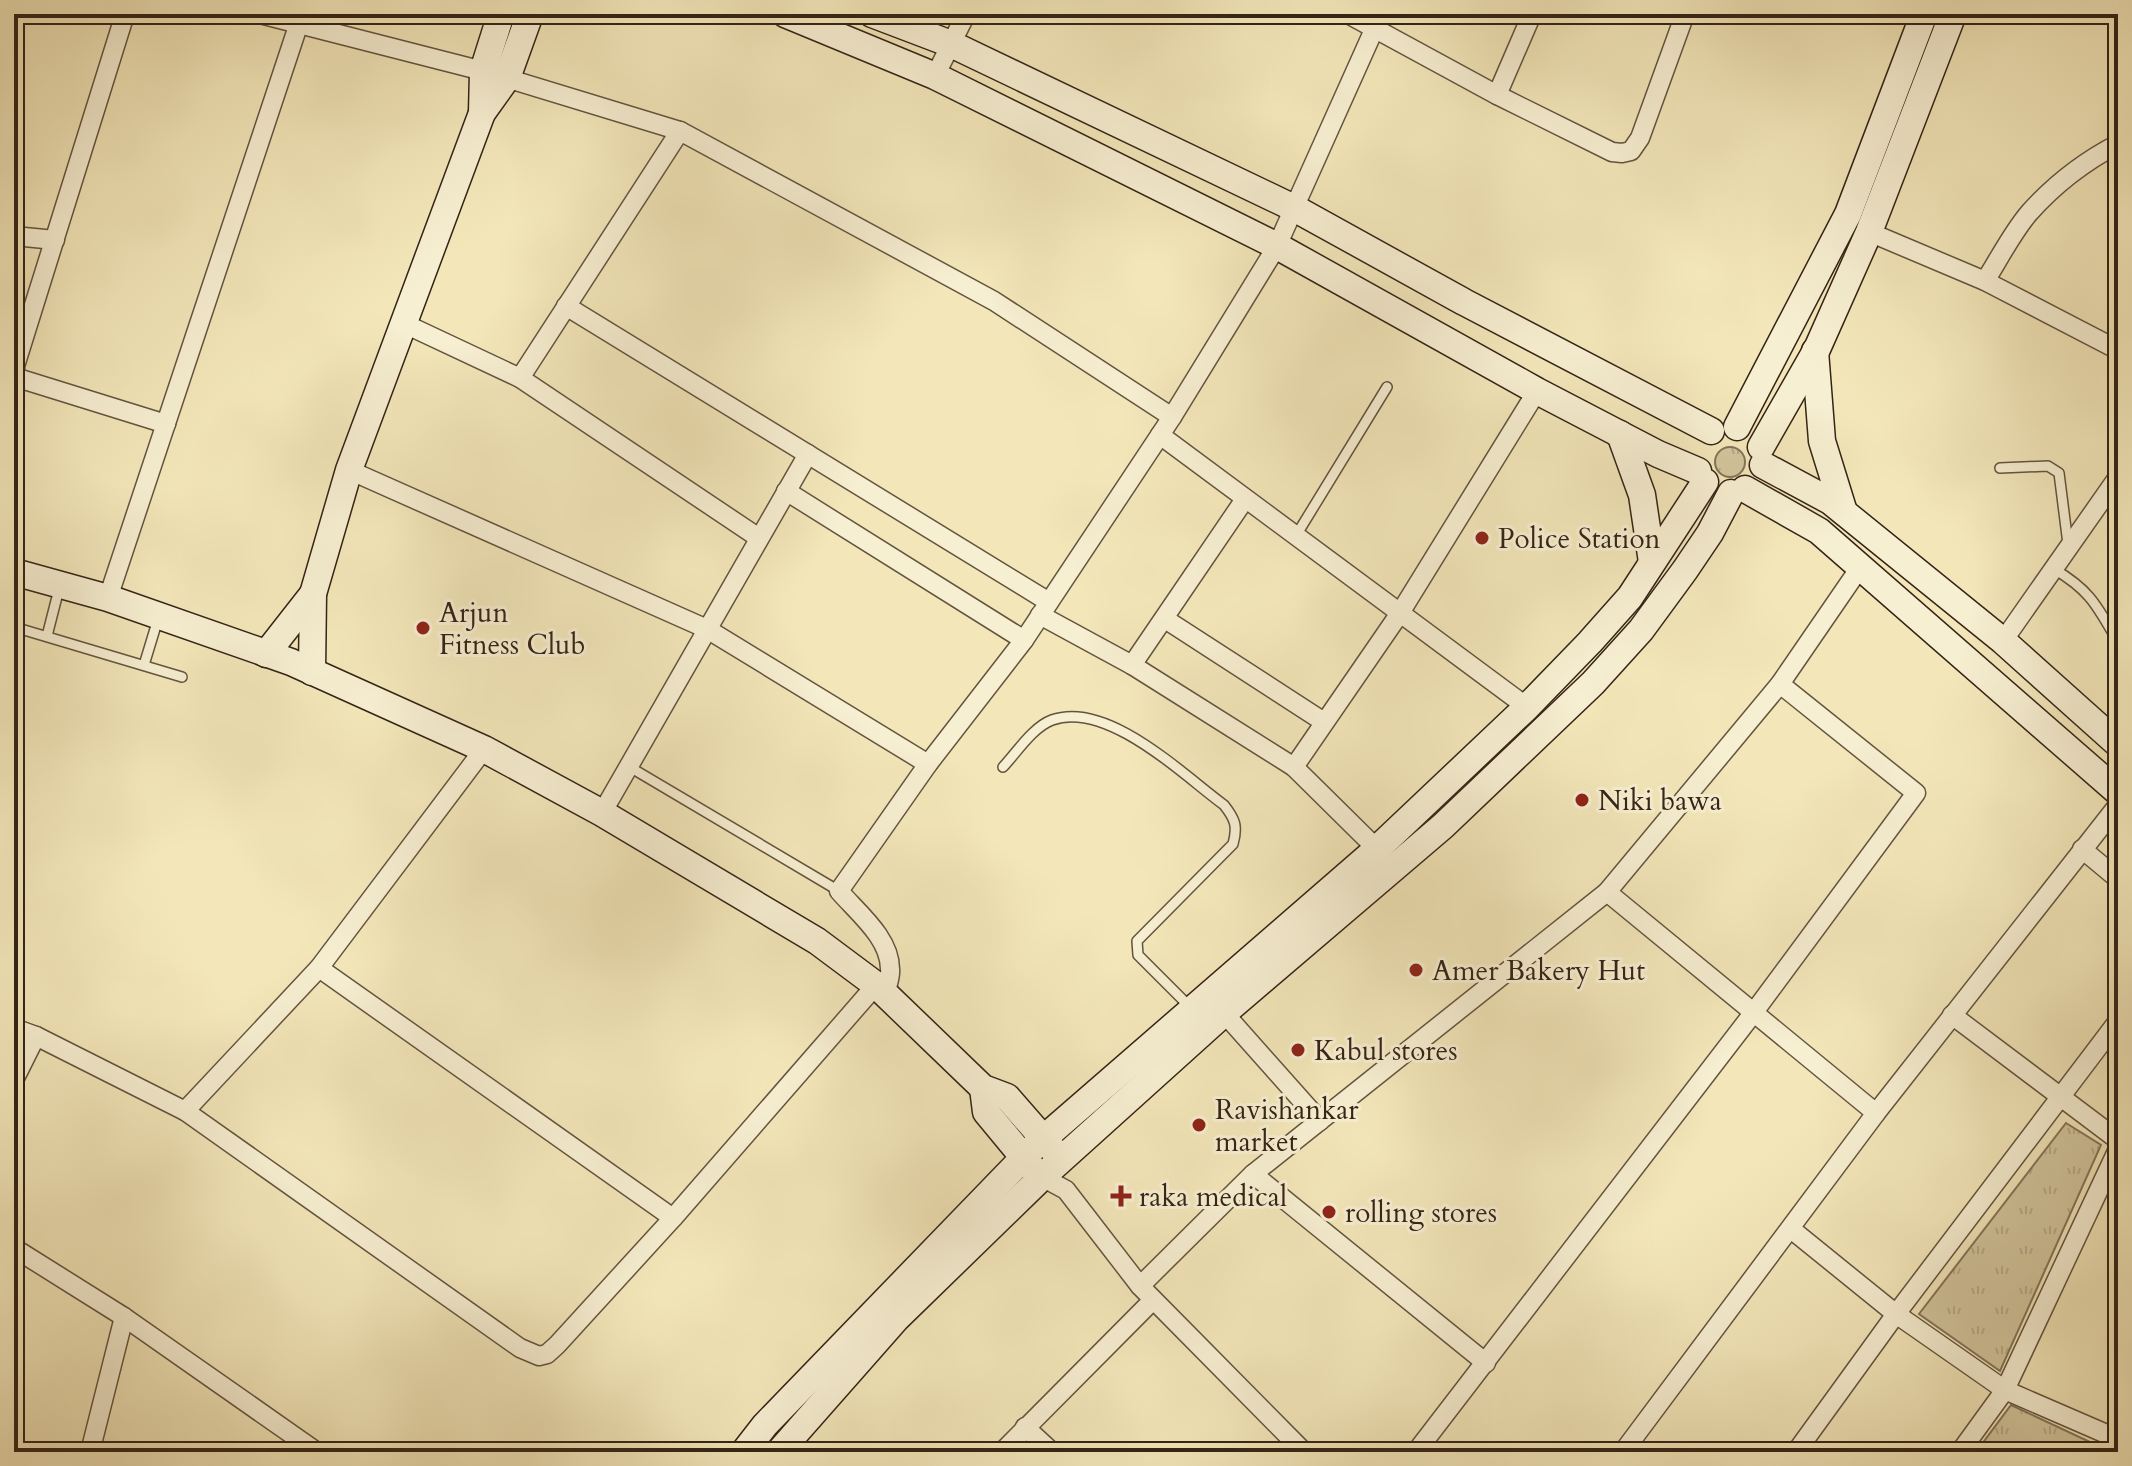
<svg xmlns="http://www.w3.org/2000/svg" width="2132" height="1466" font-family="Cardo,serif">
<defs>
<pattern id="grass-tufts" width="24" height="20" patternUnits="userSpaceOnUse" patternTransform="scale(2)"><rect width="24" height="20" fill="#d3c69e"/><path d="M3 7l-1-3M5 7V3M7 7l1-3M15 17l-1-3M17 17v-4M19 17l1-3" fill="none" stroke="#b6aa87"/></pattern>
</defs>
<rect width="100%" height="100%" fill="#f3e7ba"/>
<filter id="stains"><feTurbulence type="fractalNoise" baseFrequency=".0025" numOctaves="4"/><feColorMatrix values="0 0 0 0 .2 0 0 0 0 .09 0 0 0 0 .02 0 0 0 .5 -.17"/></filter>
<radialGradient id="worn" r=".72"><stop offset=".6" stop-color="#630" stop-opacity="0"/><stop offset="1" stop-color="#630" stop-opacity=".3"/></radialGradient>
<g fill="url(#grass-tufts)" stroke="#84745a" stroke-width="2">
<circle cx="1730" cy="462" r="15"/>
<polygon points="2066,1123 2101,1145 2000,1371 1919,1314"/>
<polygon points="2011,1405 2105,1449 2104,1452 1976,1452"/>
</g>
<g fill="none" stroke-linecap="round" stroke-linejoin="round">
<g stroke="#64543f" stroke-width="12">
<g id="lane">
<polyline points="2000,468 2048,466 2059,473 2068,544"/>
<polyline points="1297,534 1387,387"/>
<path d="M2054,569C2091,591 2097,606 2118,642"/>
<polyline points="14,627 182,677"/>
<polyline points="47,636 60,585"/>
<polyline points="144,665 158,619"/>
<polyline points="628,766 839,891"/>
<path d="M1003,767C1017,752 1033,727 1052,720C1107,700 1182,774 1224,805C1235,819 1238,826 1233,844L1137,941L1138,955L1190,1007"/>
</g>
</g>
<g stroke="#64543f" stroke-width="21">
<g id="street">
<polyline points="125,14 15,366 15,374 21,379 166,424"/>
<polyline points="260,14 483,71 680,131 994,301 1172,417"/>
<polyline points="1348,14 1497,95 1612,152 1622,153 1631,151 1640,138 1685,14"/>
<polyline points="935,76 966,14"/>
<polyline points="1497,95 1532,14"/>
<polyline points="1869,232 1985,281 2118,350"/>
<polyline points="14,236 55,240"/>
<path d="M1985,281C1999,259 2012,233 2029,213C2054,185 2085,161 2118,144"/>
<polyline points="566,306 1049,602"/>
<polyline points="405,324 520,378 759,538"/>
<polyline points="520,378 680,131"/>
<polyline points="1160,435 1527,707"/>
<polyline points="349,470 707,629 928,764"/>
<polyline points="786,491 1024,640"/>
<polyline points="108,598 299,23"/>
<polyline points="1040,615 1132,665 1294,767 1377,849"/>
<polyline points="1165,619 1324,722"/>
<polyline points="2003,641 2118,477"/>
<polyline points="1132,665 1245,499"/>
<polyline points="1294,767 1400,613 1537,391"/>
<polyline points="602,813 808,454"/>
<polyline points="2082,849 2118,879"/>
<polyline points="1607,892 1876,1113"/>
<polyline points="319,968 673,1218"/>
<path d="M885,994C887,986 891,977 890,969C890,938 858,913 839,891L928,764L1024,640L1172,417L1277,246L1381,14"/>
<polyline points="1224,1013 1320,1121"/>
<polyline points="1952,1015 2118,1140"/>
<polyline points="14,1028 36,1036 185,1111 520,1348 539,1356 547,1354 557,1345 673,1218 876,985"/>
<polyline points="14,1080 36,1036"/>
<polyline points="185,1111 319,968 484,749"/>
<polyline points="1253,1174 1486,1363"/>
<polyline points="1042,1177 1066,1190 1140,1286 1304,1452"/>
<polyline points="1791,1229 1896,1314 2005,1390 2118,1439"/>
<polyline points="14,1248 124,1317 317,1452"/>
<polyline points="1140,1286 1253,1174 1607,892 1780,684 1861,566"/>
<polyline points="1025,1427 1052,1452"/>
<polyline points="90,1452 124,1317"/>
<polyline points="1002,1452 1153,1300"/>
<polyline points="1416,1452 1754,1012 1916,793 1780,684"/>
<polyline points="1623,1452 1876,1113 2118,805"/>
<polyline points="1796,1452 1896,1314 2118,1021"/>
<polyline points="1960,1452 2005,1390 2118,1149"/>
</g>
</g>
<g stroke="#342316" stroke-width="29">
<g id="secondary">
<polyline points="785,14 935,76 1277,246 1537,391 1658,454 1698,471"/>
<polyline points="872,14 951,44 1294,208 1464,302 1711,431"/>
<polyline points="482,113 483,71 501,14"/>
<polyline points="1815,351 1822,441 1844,512"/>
<polyline points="1737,427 1848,214 1924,14"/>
<polyline points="1620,434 1642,495 1652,562"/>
<polyline points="1761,447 1817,349 1869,232 1953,14"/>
<polyline points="1763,465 1830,501 2003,641 2118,744"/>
<polyline points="1745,489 1819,531 2118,792"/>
<polyline points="14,572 108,598 291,662 484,749 602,813 817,941 876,985 983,1088 1007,1097 1055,1152"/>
<polyline points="266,654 313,594"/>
<polyline points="312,672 313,594 349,470 482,113 507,78 530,14"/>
<polyline points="983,1088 986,1112 1034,1170"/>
<polyline points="744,1452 765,1425 1035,1146 1377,849 1527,707 1590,642 1630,597 1705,482"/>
<polyline points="779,1452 897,1318 1042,1177 1224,1013 1443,826 1593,683 1641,630 1685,570 1710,533 1731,493"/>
</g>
</g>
<use href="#lane" stroke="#f7efd2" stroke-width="9"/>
<use href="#street" stroke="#f7efd2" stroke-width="18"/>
<use href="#secondary" stroke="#f7efd2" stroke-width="26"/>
</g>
<g fill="#8f2418" stroke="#f7efd2" stroke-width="3">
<circle cx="1482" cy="538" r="8"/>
<circle cx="423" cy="628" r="8"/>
<circle cx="1582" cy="800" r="8"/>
<circle cx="1416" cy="970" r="8"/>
<circle cx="1298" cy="1050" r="8"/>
<circle cx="1199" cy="1125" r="8"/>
<path d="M1117 1184h8v8h8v8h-8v8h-8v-8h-8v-8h8z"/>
<circle cx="1329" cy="1212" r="8"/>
</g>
<g text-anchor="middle" stroke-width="6" stroke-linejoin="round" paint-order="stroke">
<g font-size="28" fill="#342316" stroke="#f7efd2" text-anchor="start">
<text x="1498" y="548">Police Station</text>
<text x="439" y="622">Arjun<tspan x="439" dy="32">Fitness Club</tspan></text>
<text x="1598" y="810">Niki bawa</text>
<text x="1432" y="980">Amer Bakery Hut</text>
<text x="1314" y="1060">Kabul stores</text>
<text x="1215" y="1119">Ravishankar<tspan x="1215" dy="32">market</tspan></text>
<text x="1139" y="1206">raka medical</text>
<text x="1345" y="1222">rolling stores</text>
</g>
</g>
<rect width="2132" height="1466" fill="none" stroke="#f3e7ba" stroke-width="48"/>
<rect x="16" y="16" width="2100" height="1434" fill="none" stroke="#342316" stroke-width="4"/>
<rect x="24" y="24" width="2084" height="1418" fill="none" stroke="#342316" stroke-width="2"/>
<rect width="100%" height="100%" filter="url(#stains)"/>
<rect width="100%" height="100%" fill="url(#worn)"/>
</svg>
